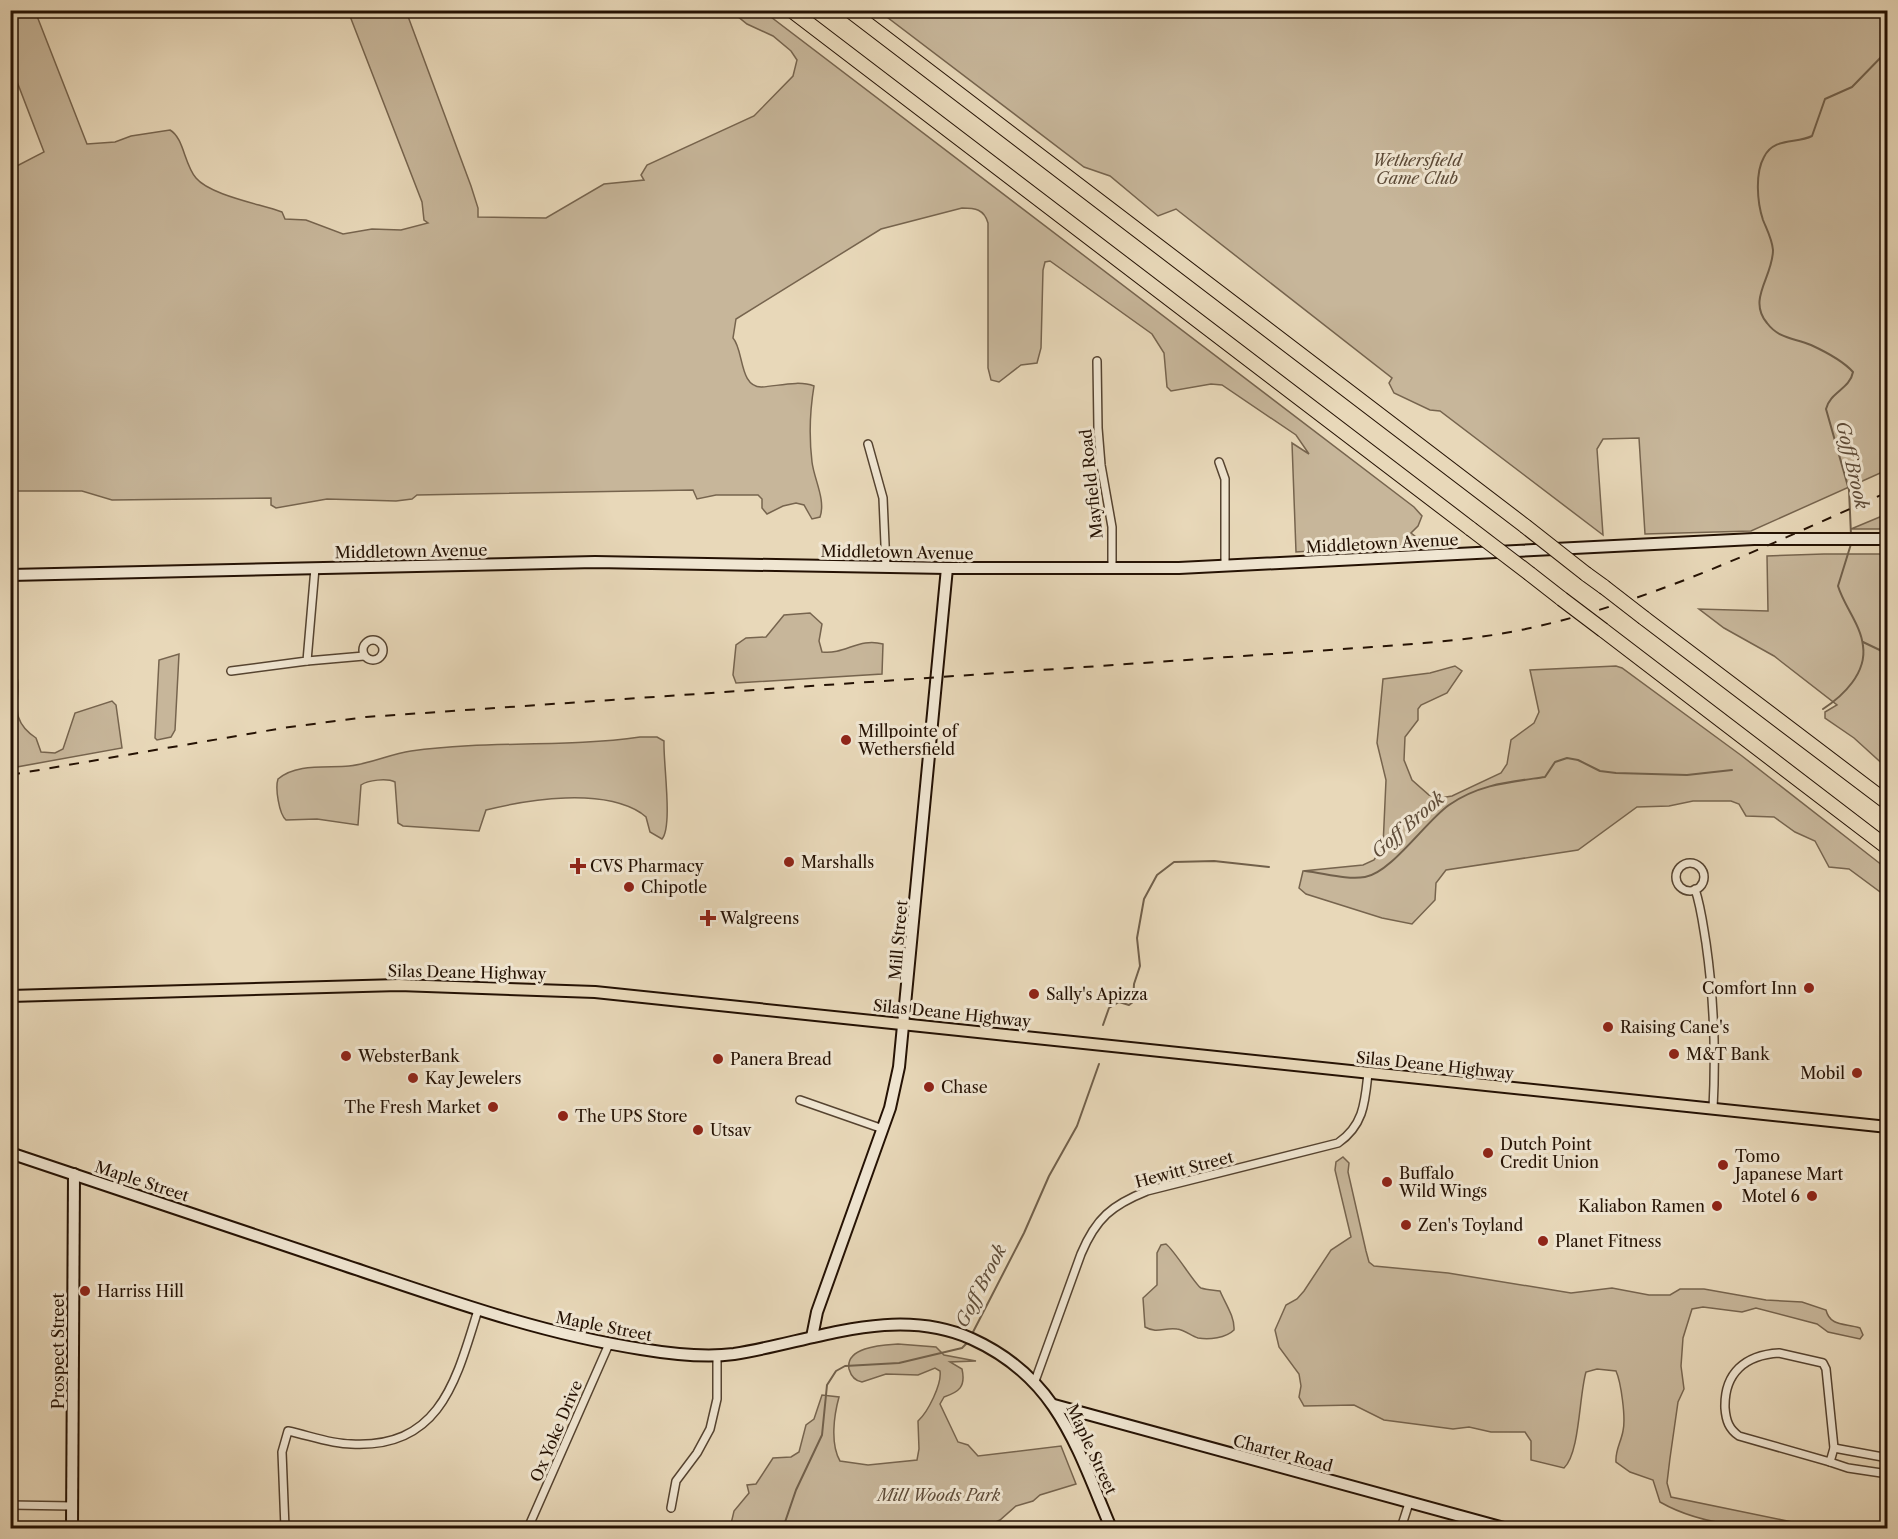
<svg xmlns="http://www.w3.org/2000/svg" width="1898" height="1539" font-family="'Libre Caslon Text',serif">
<rect width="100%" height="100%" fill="#e8d8b9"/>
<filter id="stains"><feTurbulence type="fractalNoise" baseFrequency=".00333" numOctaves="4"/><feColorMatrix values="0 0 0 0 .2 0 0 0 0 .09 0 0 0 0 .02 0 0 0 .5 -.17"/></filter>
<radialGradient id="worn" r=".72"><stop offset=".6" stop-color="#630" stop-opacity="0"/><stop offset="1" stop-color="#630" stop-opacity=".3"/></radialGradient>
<g fill="#c7b69a" stroke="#76644e" stroke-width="1.5">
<path d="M11,10L35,11L87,144L115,142L131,136L170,130C184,138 184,164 196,178C210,195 260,204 282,212L285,219L306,220L343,234L372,229L401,230L428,223L424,220L422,202L348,11H406L471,186L478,208V217L546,218L604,184L644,180L641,175L647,165L754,116L793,76L797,60L791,51L773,36L747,24L731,11H763L1414,507L1422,516L1418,526L1411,533L1425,544L1395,546L1387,549L1370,547L1296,552L1292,443L1309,454L1296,435L1222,385L1211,384L1171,391L1167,387L1164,353L1152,334L1050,261L1045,262L1043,270L1041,348L1037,363L1021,365L999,382L991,380L988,368V223C984,209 975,208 962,208L881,229L736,319L733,338C744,350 739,388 762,387C778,386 799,380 814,386C810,410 809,437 812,462C814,479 826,500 820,517L812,519L804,505L796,503L783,506L767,514L762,508V499L758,495H716L697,499L693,490L417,495L412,499L396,501L327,499L276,508L271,505V498L112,500L82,491H11V169L44,152L11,66Z"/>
<polygon points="879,11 1887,11 1887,470 1751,531 1645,534 1639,438 1603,439 1597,449 1603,535 1440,411 1430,410 1394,393 1389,383 1392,378 1176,209 1158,216 1110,176 1084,167"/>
<polygon points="1887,511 1887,529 1851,529 1887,514"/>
<polygon points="1824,554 1887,554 1887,768 1854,738 1825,718 1825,712 1837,705 1774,656 1724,628 1699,609 1768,611 1767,556"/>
<path d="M810,613L822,624L819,641L822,652C845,655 859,637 883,644L882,674L736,683L733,675L736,645L746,638L766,637L784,615Z"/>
<polygon points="179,654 175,730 171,737 157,740 155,738 159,660"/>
<path d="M11,663C30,691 0,714 36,738L41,752L55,753L63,749L75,713L112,701L116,705L122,748L11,768Z"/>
<polygon points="1455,666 1462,671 1447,693 1421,705 1418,709 1418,720 1405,737 1404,760 1412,780 1429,795 1440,798 1452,796 1501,773 1507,764 1511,740 1534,723 1539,712 1530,670 1616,666 1622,668 1742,756 1887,869 1887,897 1849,869 1829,867 1815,841 1795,832 1774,817 1746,816 1739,804 1731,801 1693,801 1669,806 1637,807 1578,850 1446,870 1436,883 1435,900 1412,924 1382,918 1306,894 1299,888 1303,871 1363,865 1374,860 1383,846 1386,780 1377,743 1383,679 1430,673"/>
<path d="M640,737H657L664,741C663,762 673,826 662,839L650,832L646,817L641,813C602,788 530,799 486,810L479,831L403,826L398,823L395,782C387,778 368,780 361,785L358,825L317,819L286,820C279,814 275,788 278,779C296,763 327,768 349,766C370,764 390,754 411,751C487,740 564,748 640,737Z"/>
<path d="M1343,1157L1349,1163L1348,1172L1366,1251L1369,1262L1374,1266L1448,1273L1571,1293L1612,1288L1649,1295H1670L1680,1289H1704L1766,1300L1802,1302L1826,1310C1830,1327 1846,1323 1860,1328L1863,1335L1860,1339L1828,1332L1817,1324L1756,1308L1742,1312L1703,1307L1692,1309L1683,1338L1681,1366L1684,1389L1678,1402L1670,1458L1667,1483L1671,1497L1821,1528C1768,1529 1707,1529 1660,1502L1653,1480L1630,1472L1616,1462C1615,1451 1621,1442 1623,1431C1626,1418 1621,1382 1616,1371L1597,1369L1586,1372C1579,1395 1580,1453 1564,1468L1531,1460V1441L1525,1432H1491L1469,1427L1453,1429L1384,1420L1354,1405L1304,1406L1299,1397L1301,1386L1299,1374L1279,1347L1275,1330L1286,1305L1297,1299L1304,1291L1331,1250L1351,1237L1335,1170L1336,1162Z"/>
<path d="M1166,1244C1175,1251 1196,1286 1201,1288C1207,1290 1214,1290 1220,1291C1225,1303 1235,1317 1234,1330C1226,1338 1209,1340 1198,1338C1191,1336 1185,1330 1177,1329C1165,1327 1157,1334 1145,1327L1143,1298L1157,1285V1253L1161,1245Z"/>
<path d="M898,1344L936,1347L944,1355L976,1361L950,1362L962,1369C966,1387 959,1392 944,1397L940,1404L958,1442L968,1445L978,1456L1061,1446L1076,1484L1040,1495L1033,1501L1016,1506L1000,1520L983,1528H730L734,1511L749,1493L747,1485L756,1484L773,1458L791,1457L799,1452L806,1425L814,1419L822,1395L839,1397C834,1415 830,1444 840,1461L868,1465L917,1460L919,1449L918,1421C928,1412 942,1384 940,1371L935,1368L918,1375L886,1374L862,1382C856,1381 851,1376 849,1369C845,1346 885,1345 898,1344Z"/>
</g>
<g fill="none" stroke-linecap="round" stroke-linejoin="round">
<g stroke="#71604b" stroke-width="2">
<path d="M1851,535L1849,490L1826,409C1830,392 1850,389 1853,372C1844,362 1824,351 1811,345C1794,338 1779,339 1767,323C1747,299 1773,277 1773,250C1772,239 1767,230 1763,220C1757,202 1755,173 1764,157C1774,137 1796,144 1812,136L1825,99L1852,87L1888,50"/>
<polyline points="1863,642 1888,654"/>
<path d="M1823,709C1843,696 1867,673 1863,646C1861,625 1844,606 1838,586L1851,544"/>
<path d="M1305,871C1324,873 1346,880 1365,877C1391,873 1426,821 1449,805C1479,784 1510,782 1545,777L1555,762L1567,758L1578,760L1600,771L1616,773L1687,775L1732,770"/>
<polyline points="1103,1025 1109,1008 1119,1002 1129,1005 1133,1002 1134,984 1140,966 1137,938 1144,899 1157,875 1174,862 1214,861 1269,867"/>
<polyline points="972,1334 1024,1233 1049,1176 1077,1126 1099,1064"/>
<polyline points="783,1528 796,1490 822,1435 827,1385 836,1371 845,1366 899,1363 962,1348 968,1342"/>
</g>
<g stroke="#554330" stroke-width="10">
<g id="street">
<polyline points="1097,361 1098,428 1101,465 1112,527 1112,568"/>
<polyline points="868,444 883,498 886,567"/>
<polyline points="1219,462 1225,479 1225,566"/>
<circle cx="373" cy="650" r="10"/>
<polyline points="307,661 364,656"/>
<polyline points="231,671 307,661 315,568"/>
<circle cx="1690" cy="877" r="14"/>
<path d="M1695,889C1701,907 1703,925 1706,943C1714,999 1716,1053 1713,1109"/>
<polyline points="800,1100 883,1129"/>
<path d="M1779,1353L1823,1363L1826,1369L1834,1448L1830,1462L1739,1436C1729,1429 1726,1421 1725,1408C1724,1373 1745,1355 1779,1353Z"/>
<path d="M1035,1381L1081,1254C1096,1218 1112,1205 1147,1191L1338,1143C1364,1125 1365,1102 1368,1073"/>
<polyline points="1834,1448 1888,1458"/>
<polyline points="1830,1462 1848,1468 1888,1474"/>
<polyline points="10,1505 72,1506"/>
<polyline points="671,1508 676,1481 697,1453 710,1429 717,1399 717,1355"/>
<path d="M285,1528L282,1452L288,1431C308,1435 330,1444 351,1444C440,1449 456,1381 478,1310"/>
<polyline points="528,1528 609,1344"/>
<polyline points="1401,1528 1409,1503"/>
</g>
</g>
<g stroke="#241103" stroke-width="14">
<g id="secondary">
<polyline points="10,575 595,562 947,568 1179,568 1754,539 1888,539"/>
<path d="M10,1153C121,1190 231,1227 341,1264C440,1297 537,1333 641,1349C671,1354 703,1358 734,1354C812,1342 894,1304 972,1339C1058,1378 1077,1448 1111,1528"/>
<polyline points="812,1337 817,1312 890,1108 899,1067 947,568"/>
<polyline points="1054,1405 1504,1528"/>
<polyline points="72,1528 74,1174"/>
</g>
</g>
<g stroke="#241103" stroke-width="14">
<polyline id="primary" points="10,996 399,985 595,992 1888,1127"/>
</g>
<g stroke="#241103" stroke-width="16">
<g id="highway">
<polyline points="791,10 1471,529"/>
<polyline points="849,10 1525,526"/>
<polyline points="1530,574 1562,599"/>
<polyline points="1586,574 1604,587"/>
<polyline points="1644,618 1888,803"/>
<polyline points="1603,630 1888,848"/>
</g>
</g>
<use href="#street" stroke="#f0e6d2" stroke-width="7"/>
<use href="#secondary" stroke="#f0e6d2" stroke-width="10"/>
<use href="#primary" stroke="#e8d8b9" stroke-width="10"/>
<use href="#highway" stroke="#e8d8b9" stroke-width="14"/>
<path stroke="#241103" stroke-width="2" stroke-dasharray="10 10" stroke-linecap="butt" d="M10,775L283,728L366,717L1372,647C1428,643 1485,639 1539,626C1661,598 1774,542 1888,492"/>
<g stroke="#241103" stroke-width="16" stroke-linecap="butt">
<g id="highway-bridge">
<polyline points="1525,526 1586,574"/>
<polyline points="1471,529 1530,574"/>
<polyline points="1604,587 1644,618"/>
<polyline points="1562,599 1603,630"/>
</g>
</g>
<use href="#highway-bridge" stroke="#e8d8b9" stroke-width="14"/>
</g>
<g fill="#8f2418" stroke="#f0e6d2" stroke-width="2">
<circle cx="846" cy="740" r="6"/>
<circle cx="789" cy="862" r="6"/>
<path d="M575 857h6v6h6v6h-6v6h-6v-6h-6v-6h6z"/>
<circle cx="629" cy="887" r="6"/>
<path d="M705 909h6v6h6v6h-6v6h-6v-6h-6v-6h6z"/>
<circle cx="1809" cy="988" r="6"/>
<circle cx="1034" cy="994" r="6"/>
<circle cx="1608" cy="1027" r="6"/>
<circle cx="1674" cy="1054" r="6"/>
<circle cx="346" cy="1056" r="6"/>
<circle cx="718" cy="1059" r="6"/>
<circle cx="1857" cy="1073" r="6"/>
<circle cx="413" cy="1078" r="6"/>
<circle cx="929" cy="1087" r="6"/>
<circle cx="493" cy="1107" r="6"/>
<circle cx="563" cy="1116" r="6"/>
<circle cx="698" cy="1130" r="6"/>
<circle cx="1488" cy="1153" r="6"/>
<circle cx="1723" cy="1165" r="6"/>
<circle cx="1387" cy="1182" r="6"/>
<circle cx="1812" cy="1196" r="6"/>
<circle cx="1717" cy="1206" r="6"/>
<circle cx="1406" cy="1225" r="6"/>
<circle cx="1543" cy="1241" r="6"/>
<circle cx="85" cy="1291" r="6"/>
</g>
<g text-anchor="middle" stroke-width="6" stroke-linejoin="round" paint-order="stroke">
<g font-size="16" font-style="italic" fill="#5d4b38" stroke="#f0e6d2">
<text x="1417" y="166">Wethersfield<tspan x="1417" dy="18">Game Club</tspan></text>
<text x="939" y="1501">Mill Woods Park</text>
</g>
<g font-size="16" fill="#241103" stroke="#f0e6d2">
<text transform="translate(1091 484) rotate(-96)" y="6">Mayfield Road</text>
<text transform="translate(1382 543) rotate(-3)" y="6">Middletown Avenue</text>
<text transform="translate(411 551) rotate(-1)" y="6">Middletown Avenue</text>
<text transform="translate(897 552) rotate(1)" y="6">Middletown Avenue</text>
<text transform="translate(898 940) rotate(-85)" y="6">Mill Street</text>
<text transform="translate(467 972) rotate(1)" y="6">Silas Deane Highway</text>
<text transform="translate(952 1013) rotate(6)" y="6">Silas Deane Highway</text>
<text transform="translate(1435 1065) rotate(6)" y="6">Silas Deane Highway</text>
<text transform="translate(1184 1169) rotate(-15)" y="6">Hewitt Street</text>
<text transform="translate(142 1181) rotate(18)" y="6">Maple Street</text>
<text transform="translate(604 1326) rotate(11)" y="6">Maple Street</text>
<text transform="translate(58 1351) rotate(-90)" y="6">Prospect Street</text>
<text transform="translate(556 1431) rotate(-67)" y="6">Ox Yoke Drive</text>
<text transform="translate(1092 1449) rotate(65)" y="6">Maple Street</text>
<text transform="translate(1283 1453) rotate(15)" y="6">Charter Road</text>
</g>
<g font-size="16" fill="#241103" stroke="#f0e6d2" text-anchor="start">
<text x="858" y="737">Millpointe of<tspan x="858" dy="18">Wethersfield</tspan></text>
<text x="801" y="868">Marshalls</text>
<text x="590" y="872">CVS Pharmacy</text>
<text x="641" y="893">Chipotle</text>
<text x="720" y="924">Walgreens</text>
<text x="1797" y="994" text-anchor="end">Comfort Inn</text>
<text x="1046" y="1000">Sally's Apizza</text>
<text x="1620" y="1033">Raising Cane's</text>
<text x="1686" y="1060">M&amp;T Bank</text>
<text x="358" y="1062">WebsterBank</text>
<text x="730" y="1065">Panera Bread</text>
<text x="1845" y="1079" text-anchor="end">Mobil</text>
<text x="425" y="1084">Kay Jewelers</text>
<text x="941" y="1093">Chase</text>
<text x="481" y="1113" text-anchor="end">The Fresh Market</text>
<text x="575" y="1122">The UPS Store</text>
<text x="710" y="1136">Utsav</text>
<text x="1500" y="1150">Dutch Point<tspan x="1500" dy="18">Credit Union</tspan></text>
<text x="1735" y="1162">Tomo<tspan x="1735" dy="18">Japanese Mart</tspan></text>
<text x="1399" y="1179">Buffalo<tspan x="1399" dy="18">Wild Wings</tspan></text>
<text x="1800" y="1202" text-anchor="end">Motel 6</text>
<text x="1705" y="1212" text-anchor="end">Kaliabon Ramen</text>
<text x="1418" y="1231">Zen's Toyland</text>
<text x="1555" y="1247">Planet Fitness</text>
<text x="97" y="1297">Harriss Hill</text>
</g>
<g font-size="18" font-style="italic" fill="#5e4c39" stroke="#f0e6d2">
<text transform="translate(1852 465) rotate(77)" y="6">Goff Brook</text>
<text transform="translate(1408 825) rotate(-41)" y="6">Goff Brook</text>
<text transform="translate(981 1286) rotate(-63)" y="6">Goff Brook</text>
</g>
</g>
<rect width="1898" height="1539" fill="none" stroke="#e8d8b9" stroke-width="36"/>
<rect x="12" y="12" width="1874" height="1515" fill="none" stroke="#241103" stroke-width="3"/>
<rect x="18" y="18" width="1862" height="1503" fill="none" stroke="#241103" stroke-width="1.5"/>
<rect width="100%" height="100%" filter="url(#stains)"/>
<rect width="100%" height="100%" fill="url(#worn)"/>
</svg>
